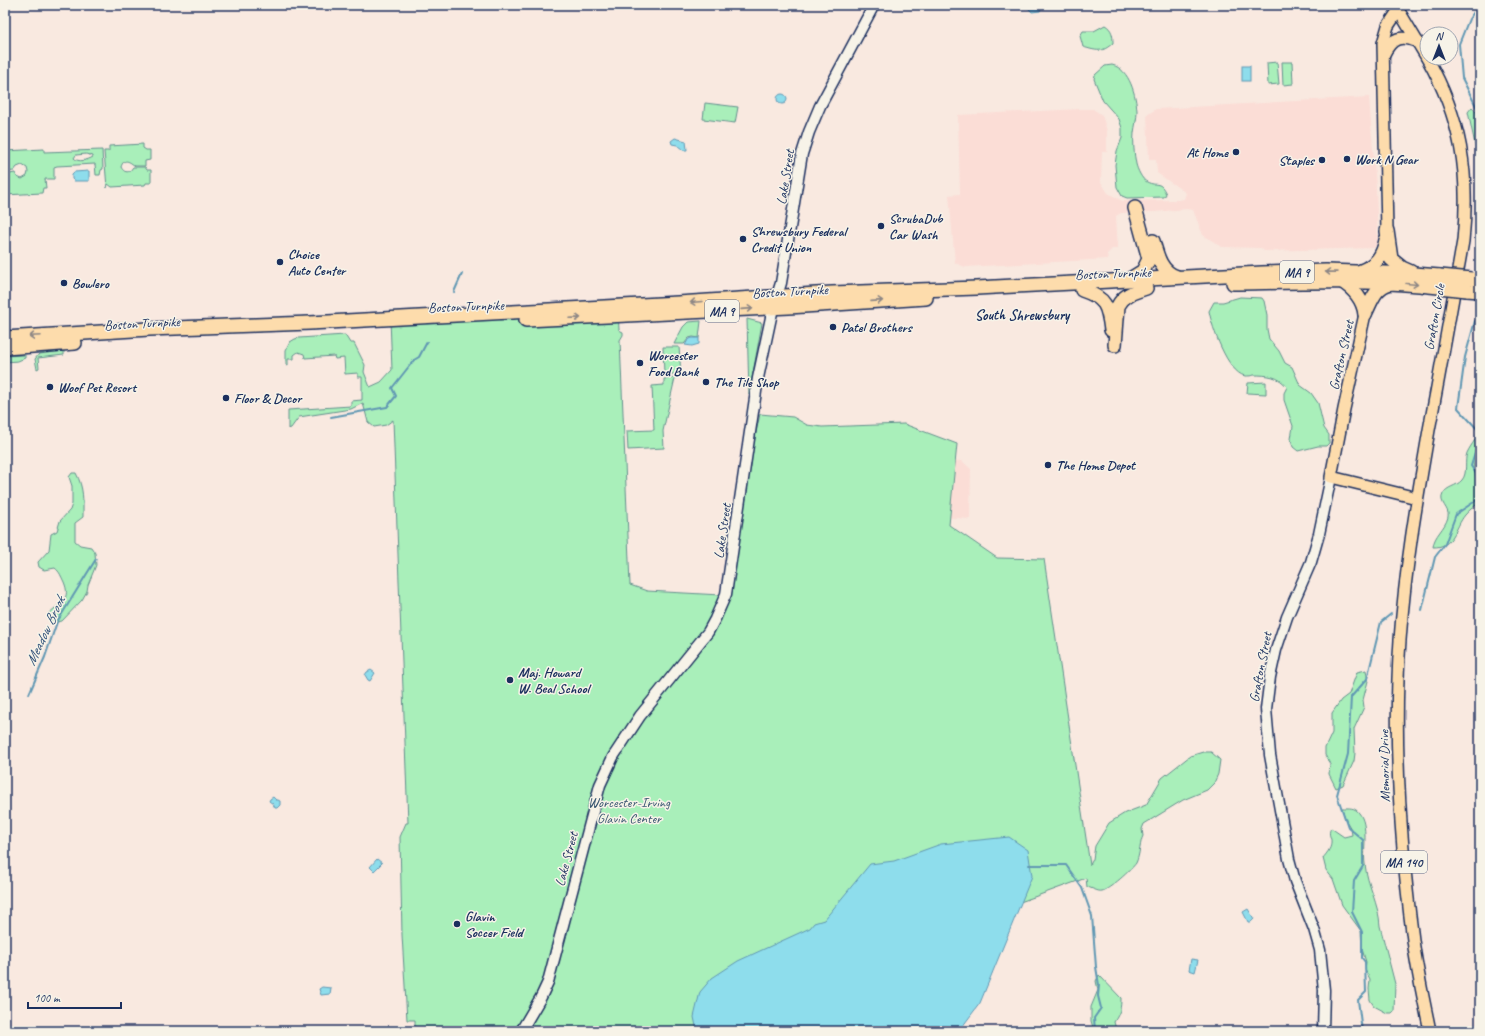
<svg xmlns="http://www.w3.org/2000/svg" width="1485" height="1036" font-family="Caveat,sans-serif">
<rect width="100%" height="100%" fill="#f9e9e0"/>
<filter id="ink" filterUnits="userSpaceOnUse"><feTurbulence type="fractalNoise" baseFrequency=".025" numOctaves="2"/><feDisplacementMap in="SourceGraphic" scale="8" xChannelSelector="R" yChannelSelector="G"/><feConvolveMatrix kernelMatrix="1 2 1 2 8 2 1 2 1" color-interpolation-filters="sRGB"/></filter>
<g filter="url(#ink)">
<g fill="#fbddd6">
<polygon points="1369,97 1376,187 1378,243 1374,248 1264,251 1261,248 1222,247 1203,235 1193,210 1186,209 1155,212 1121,213 1116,216 1118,249 1112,249 1107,254 1108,259 965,267 955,263 949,195 960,194 958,115 1080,109 1093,109 1102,115 1107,131 1107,152 1102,152 1101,182 1108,193 1122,201 1178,200 1184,199 1186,193 1157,173 1156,159 1149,159 1147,115 1156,109"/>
<polygon points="927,459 962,461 971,469 970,519 928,516"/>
</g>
<g fill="#a9efba" stroke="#628f8c" fill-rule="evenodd">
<path d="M1105,25C1112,29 1113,35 1113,43C1102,53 1097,51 1083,47L1080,36L1083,31H1094Z"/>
<polygon points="1277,62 1279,84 1268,85 1267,63"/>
<polygon points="1282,62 1292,62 1293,84 1283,85"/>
<path d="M1112,65C1130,69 1136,96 1137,111C1137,119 1135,125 1134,133C1133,142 1134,154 1136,164C1137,169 1142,180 1147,182C1157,187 1160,180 1166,194L1164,197L1127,198L1122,196L1117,187L1115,165L1117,151L1122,138V128L1119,119L1103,101L1094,79L1095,75L1105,66Z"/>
<polygon points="705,103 738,107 735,123 703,119"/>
<polygon points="1472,107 1480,117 1480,158 1476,149 1468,112"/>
<path d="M143,144V148L146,150H150V160L145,161V166H135C130,162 124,157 121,167C123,171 126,173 130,171L133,167H145L147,170H151V183H146L145,185L112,187L108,184L107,188L104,151H109V146Z"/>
<path d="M44,149V152L102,150L103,169L101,170L100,175H96L95,164L57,166L54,167V179H45L46,188H43L42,193L5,195V175L15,173L17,177L22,179L27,176L28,172L27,168L22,165L17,167L14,171L5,172V151ZM86,154L93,156V157C88,160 78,163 74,158L76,155Z"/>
<path d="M1240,297L1262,298L1264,301L1267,315V329L1269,339L1279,351L1285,363L1292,367L1300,385L1311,393L1318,403L1324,428L1329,435V443L1326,446H1318L1298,451L1293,447L1291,439L1293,426L1284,400V393L1287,387C1279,376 1267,375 1254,375C1252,376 1248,376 1245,376C1227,372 1212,327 1209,311L1214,302H1223Z"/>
<path d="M618,310L619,330L623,332V335L620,340L630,585L647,591L721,595L760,414L793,417L807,425L822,427L904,424L957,444L949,525L997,558L1044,559L1090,865L1093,859L1095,846L1109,823L1125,813L1146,805L1162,778L1190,756L1203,752H1211L1220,760L1218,774L1214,783L1207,790L1183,800L1144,824L1142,829L1143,836C1140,841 1140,855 1136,863C1132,869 1109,890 1102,891C1098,892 1092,888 1087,887L1086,878L845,966L839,1031H415V1020H407L402,935L400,837L406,823H408L393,420L386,425L374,427L368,422L363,403L351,409L299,417L291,428L288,429V410L351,406V401L362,400V377H358V373L345,374L344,358L335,359L334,356L305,358L304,354L298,352L294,355V359H288V366L286,365V350L290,342L295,339L299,338L345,335L350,343H354L365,365L364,372L370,387L381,382L392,370L390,319Z"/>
<polygon points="747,319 762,323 749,395"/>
<polygon points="701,321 699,338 693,337 689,338 684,344 674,344 683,327 688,322"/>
<polygon points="663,347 679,347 681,374 664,374"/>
<polygon points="64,351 64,355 38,358 39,368 37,369 35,359 39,354"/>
<polygon points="25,355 25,358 18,361 5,362 5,356"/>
<polygon points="675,378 663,431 664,448 628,450 627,431 654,430 652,386 664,385 664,379"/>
<polygon points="1266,382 1266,394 1247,393 1248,383"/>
<path d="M1478,427H1480V453C1470,463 1474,470 1478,482L1480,484V502C1475,506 1469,510 1465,515C1455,527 1454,548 1433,547C1434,535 1445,529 1448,517C1450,508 1438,503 1443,494C1447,486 1456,487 1462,480C1468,473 1464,461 1467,453C1472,442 1478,440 1478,427Z"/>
<path d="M72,473H76C84,488 83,500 83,517L75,523V541L80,545L91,547L95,553L96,565L88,585L87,591L82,600L62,621L52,623L49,620V613C62,602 71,599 64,582C61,576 60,572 55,568L44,570L39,567L38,562L49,550L51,534L57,531L60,521L70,510L72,504V486L69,477Z"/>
<polygon points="1366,670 1368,681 1363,700 1364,707 1354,729 1355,753 1354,761 1343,785 1336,788 1329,774 1330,764 1325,755 1325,748 1332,733 1332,713 1341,700 1349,694 1357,672"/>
<rect x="1478" y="804" width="2" height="33"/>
<path d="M1342,808C1349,808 1355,807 1359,813C1369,825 1363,849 1365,864C1367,885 1379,904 1380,926L1395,984L1394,1011L1392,1013H1387L1374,1006L1370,1000L1369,989L1370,979L1365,970L1366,962L1362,949L1361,931L1342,905L1333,879L1326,870L1323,858C1326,854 1331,849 1331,843C1332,837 1327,835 1331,828L1344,837L1352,835L1351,829L1345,819Z"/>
<path d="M1099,975L1121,998C1121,1008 1120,1013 1114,1022L1116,1029L1119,1031H1094L1091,1021V1007L1098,990L1096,981Z"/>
</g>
<g fill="#8eddec" stroke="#6097b3">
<polygon points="1025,5 1041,5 1042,8 1040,11 1032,12"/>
<rect x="1242" y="66" width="8" height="15"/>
<circle cx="782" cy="99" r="5"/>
<polygon points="675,138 686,141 687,150 683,150 677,145 672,144 671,141"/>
<polygon points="89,171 89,181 74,181 72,179 72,174 74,172"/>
<polygon points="692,338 699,338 699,344 692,346 685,345 688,340"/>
<polygon points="371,670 375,673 370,681 368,680 365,675 367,672"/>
<polygon points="273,797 276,800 278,800 280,801 280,805 277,808 275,808 273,804 269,801 270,799"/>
<polygon points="1009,837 1028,850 1032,876 980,1003 959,1031 697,1031 694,1017 700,992 712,978 738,961 810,928 814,923 824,920 870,864 894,861 941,844"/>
<polygon points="377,859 382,863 374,871 370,867"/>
<polygon points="1248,909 1254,919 1251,922 1248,922 1243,912"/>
<polygon points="1191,959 1198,960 1195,972 1189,970"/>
<polygon points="322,987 331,988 330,994 321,995 319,989"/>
</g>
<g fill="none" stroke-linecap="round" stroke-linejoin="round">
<g stroke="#6097b3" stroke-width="2">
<polyline points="1479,5 1469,19 1459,44 1462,78 1480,114"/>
<polyline points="454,292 462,274"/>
<polyline points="1475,321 1465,357 1458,408 1480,432"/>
<polyline points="331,417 387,407 396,396 392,388 414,360 419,357 427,342"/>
<polyline points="1480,437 1471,466 1479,478 1480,484"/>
<polyline points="1422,610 1435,557 1445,544 1456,514 1480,498"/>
<polyline points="29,694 45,657 57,622 96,559"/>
<polyline points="1029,865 1066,865 1082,888 1092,916 1096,967 1099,985 1098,996 1101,1008 1094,1018 1095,1031"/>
<polyline points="1362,1031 1358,1000 1366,992 1365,962 1362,958 1362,932 1352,912 1354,881 1363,866 1363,840 1348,827 1337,795 1348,754 1351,697 1367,679 1381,622 1391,614"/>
</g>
<g stroke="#1b2f5e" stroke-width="13">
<g id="secondary">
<polyline points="521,1031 541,997 548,982 600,785 613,757 640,716 708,632 715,619 726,594 758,378 773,308 781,283 802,154 809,132 820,106 874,5"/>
<polyline points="1323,1031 1324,990 1320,950 1314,929 1295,881 1289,859 1270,755 1266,709 1270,677 1276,650 1287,617 1311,562 1319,534 1331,477"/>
</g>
</g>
<g stroke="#1b2f5e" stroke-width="14">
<g id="primary">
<polyline points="1396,6 1427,58"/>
<path d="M1384,54C1392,37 1401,35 1418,42"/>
<path d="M1427,58C1461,118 1470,173 1463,241C1452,304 1441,367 1429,430C1417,500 1405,569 1400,640C1393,740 1400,841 1413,940C1417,971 1424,1001 1430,1031"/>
<polyline points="1387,231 1383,43 1388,26 1398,11"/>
<polyline points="1365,314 1344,409 1331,477 1417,498"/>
</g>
</g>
<g stroke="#1b2f5e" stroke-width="16">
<g id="highway">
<polyline points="1387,231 1391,259 1402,268 1411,272"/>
<path d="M1153,241C1157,256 1161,272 1177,277"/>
<path d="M1361,271C1376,265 1383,256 1386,240"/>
<polyline points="1130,279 1143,271 1149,259 1135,208"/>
<path d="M1341,281C1354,289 1363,299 1365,314"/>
<path d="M1233,283C1302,282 1371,279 1439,287"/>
<path d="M1082,290C1106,298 1108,306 1111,330"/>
<polyline points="1467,290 1480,291"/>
<path d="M1365,314C1372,300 1375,287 1391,283"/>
<polyline points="526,320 789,307 926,298"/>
<polyline points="5,338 149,329 310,323 678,303 832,293 977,288 1262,273 1326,271 1414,274 1440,276"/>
<path d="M1115,345L1118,306C1124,294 1134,292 1146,288"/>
<polyline points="5,348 75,343"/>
</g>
</g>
<use href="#secondary" stroke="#f7f3e8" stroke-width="10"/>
<use href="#primary" stroke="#fddcac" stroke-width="11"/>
<use href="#highway" stroke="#fddcac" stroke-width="13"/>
<g stroke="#1b2f5e" stroke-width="16" stroke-linecap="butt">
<g id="highway-bridge">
<polyline points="1440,276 1472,279"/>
<polyline points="1439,287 1467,290"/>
</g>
</g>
<use href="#highway-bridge" stroke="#fddcac" stroke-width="13"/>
</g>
<defs><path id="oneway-shaft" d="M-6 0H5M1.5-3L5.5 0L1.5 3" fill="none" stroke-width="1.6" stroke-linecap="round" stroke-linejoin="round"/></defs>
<g stroke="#8c8685">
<use href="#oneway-shaft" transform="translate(1331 272) rotate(-179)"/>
<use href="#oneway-shaft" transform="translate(1412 284) rotate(5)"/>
<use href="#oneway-shaft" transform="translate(877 301) rotate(-4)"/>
<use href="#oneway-shaft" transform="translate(696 302) rotate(175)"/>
<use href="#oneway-shaft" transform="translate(747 309) rotate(-4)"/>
<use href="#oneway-shaft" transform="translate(575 318) rotate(-2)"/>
<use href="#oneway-shaft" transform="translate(35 336) rotate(177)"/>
</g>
</g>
<g fill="#1b2f5e" stroke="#f7f3e8" stroke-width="1.5">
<circle cx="1236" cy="152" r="4"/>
<circle cx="1347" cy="159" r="4"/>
<circle cx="1322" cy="160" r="4"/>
<circle cx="881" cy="226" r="4"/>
<circle cx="743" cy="239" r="4"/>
<circle cx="280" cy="262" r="4"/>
<circle cx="64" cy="283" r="4"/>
<circle cx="833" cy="327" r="4"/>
<circle cx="640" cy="363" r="4"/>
<circle cx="706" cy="382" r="4"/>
<circle cx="50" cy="387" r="4"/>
<circle cx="226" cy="398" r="4"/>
<circle cx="1048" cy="465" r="4"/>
<circle cx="510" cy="680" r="4"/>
<circle cx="457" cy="924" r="4"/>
</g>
<g text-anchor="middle" stroke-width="3" stroke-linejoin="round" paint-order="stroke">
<g fill="#f7f3e8" stroke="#5d6a87" stroke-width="1">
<rect x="1280" y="261" width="34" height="22" rx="3"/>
<rect x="705" y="300" width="34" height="22" rx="3"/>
<rect x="1381" y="851" width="46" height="22" rx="3"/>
</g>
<g font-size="13" font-weight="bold" fill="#1b2f5e">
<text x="1297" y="277">MA 9</text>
<text x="722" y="316">MA 9</text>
<text x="1404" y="867">MA 140</text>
</g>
<g font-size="14" font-weight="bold" fill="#1b2f5e" stroke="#f7f3e8" text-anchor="start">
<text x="1228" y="157" text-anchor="end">At Home</text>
<text x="1355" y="164">Work N Gear</text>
<text x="1314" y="165" text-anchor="end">Staples</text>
<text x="889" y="223">ScrubaDub<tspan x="889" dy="16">Car Wash</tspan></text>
<text x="751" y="236">Shrewsbury Federal<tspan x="751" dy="16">Credit Union</tspan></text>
<text x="288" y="259">Choice<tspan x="288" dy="16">Auto Center</tspan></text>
<text x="72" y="288">Bowlero</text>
<text x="841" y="332">Patel Brothers</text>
<text x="648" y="360">Worcester<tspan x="648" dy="16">Food Bank</tspan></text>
<text x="714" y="387">The Tile Shop</text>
<text x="58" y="392">Woof Pet Resort</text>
<text x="234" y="403">Floor &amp; Decor</text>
<text x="1056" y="470">The Home Depot</text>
<text x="518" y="677">Maj. Howard<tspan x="518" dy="16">W. Beal School</tspan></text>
<text x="465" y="921">Glavin<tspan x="465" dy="16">Soccer Field</tspan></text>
</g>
<g font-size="14" fill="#1b2f5e" stroke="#f7f3e8">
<text transform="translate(785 177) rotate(-81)" y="5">Lake Street</text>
<text transform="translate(1113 273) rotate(-2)" y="5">Boston Turnpike</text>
<text transform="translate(790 291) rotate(-3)" y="5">Boston Turnpike</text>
<text transform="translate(466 306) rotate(-2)" y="5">Boston Turnpike</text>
<text transform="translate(1434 317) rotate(-80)" y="5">Grafton Circle</text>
<text transform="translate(142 323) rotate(-3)" y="5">Boston Turnpike</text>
<text transform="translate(1341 355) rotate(-77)" y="5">Grafton Street</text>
<text transform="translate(722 531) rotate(-82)" y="5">Lake Street</text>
<text transform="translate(1260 667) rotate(-79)" y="5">Grafton Street</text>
<text transform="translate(1384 766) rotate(-91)" y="5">Memorial Drive</text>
<text transform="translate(566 859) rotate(-75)" y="5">Lake Street</text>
</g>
<g font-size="14" fill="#375570" stroke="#f7f3e8">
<text x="629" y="807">Worcester-Irving<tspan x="629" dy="16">Glavin Center</tspan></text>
</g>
<g font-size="15" font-weight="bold" fill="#1b2f5e" stroke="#f7f3e8">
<text x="1022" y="320">South Shrewsbury</text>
</g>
<g font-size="15" font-style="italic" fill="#32527a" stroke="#f7f3e8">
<text transform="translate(45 631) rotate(-65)" y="5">Meadow Brook</text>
</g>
</g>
<rect width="1485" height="1036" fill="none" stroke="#f7f3e8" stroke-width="20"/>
<rect x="10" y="10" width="1465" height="1016" fill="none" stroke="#1b2f5e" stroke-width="1.5" filter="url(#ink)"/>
<g transform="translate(1439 46)"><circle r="19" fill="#f7f3e8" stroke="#9fa5b1"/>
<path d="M0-3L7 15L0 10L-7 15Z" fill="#1b2f5e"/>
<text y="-6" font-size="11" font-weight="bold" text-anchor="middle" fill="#1b2f5e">N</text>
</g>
<path d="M28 1002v6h93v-6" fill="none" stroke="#1b2f5e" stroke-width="2"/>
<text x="34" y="1002" font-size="12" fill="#1b2f5e" stroke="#f7f3e8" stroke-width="3" paint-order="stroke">100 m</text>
</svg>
